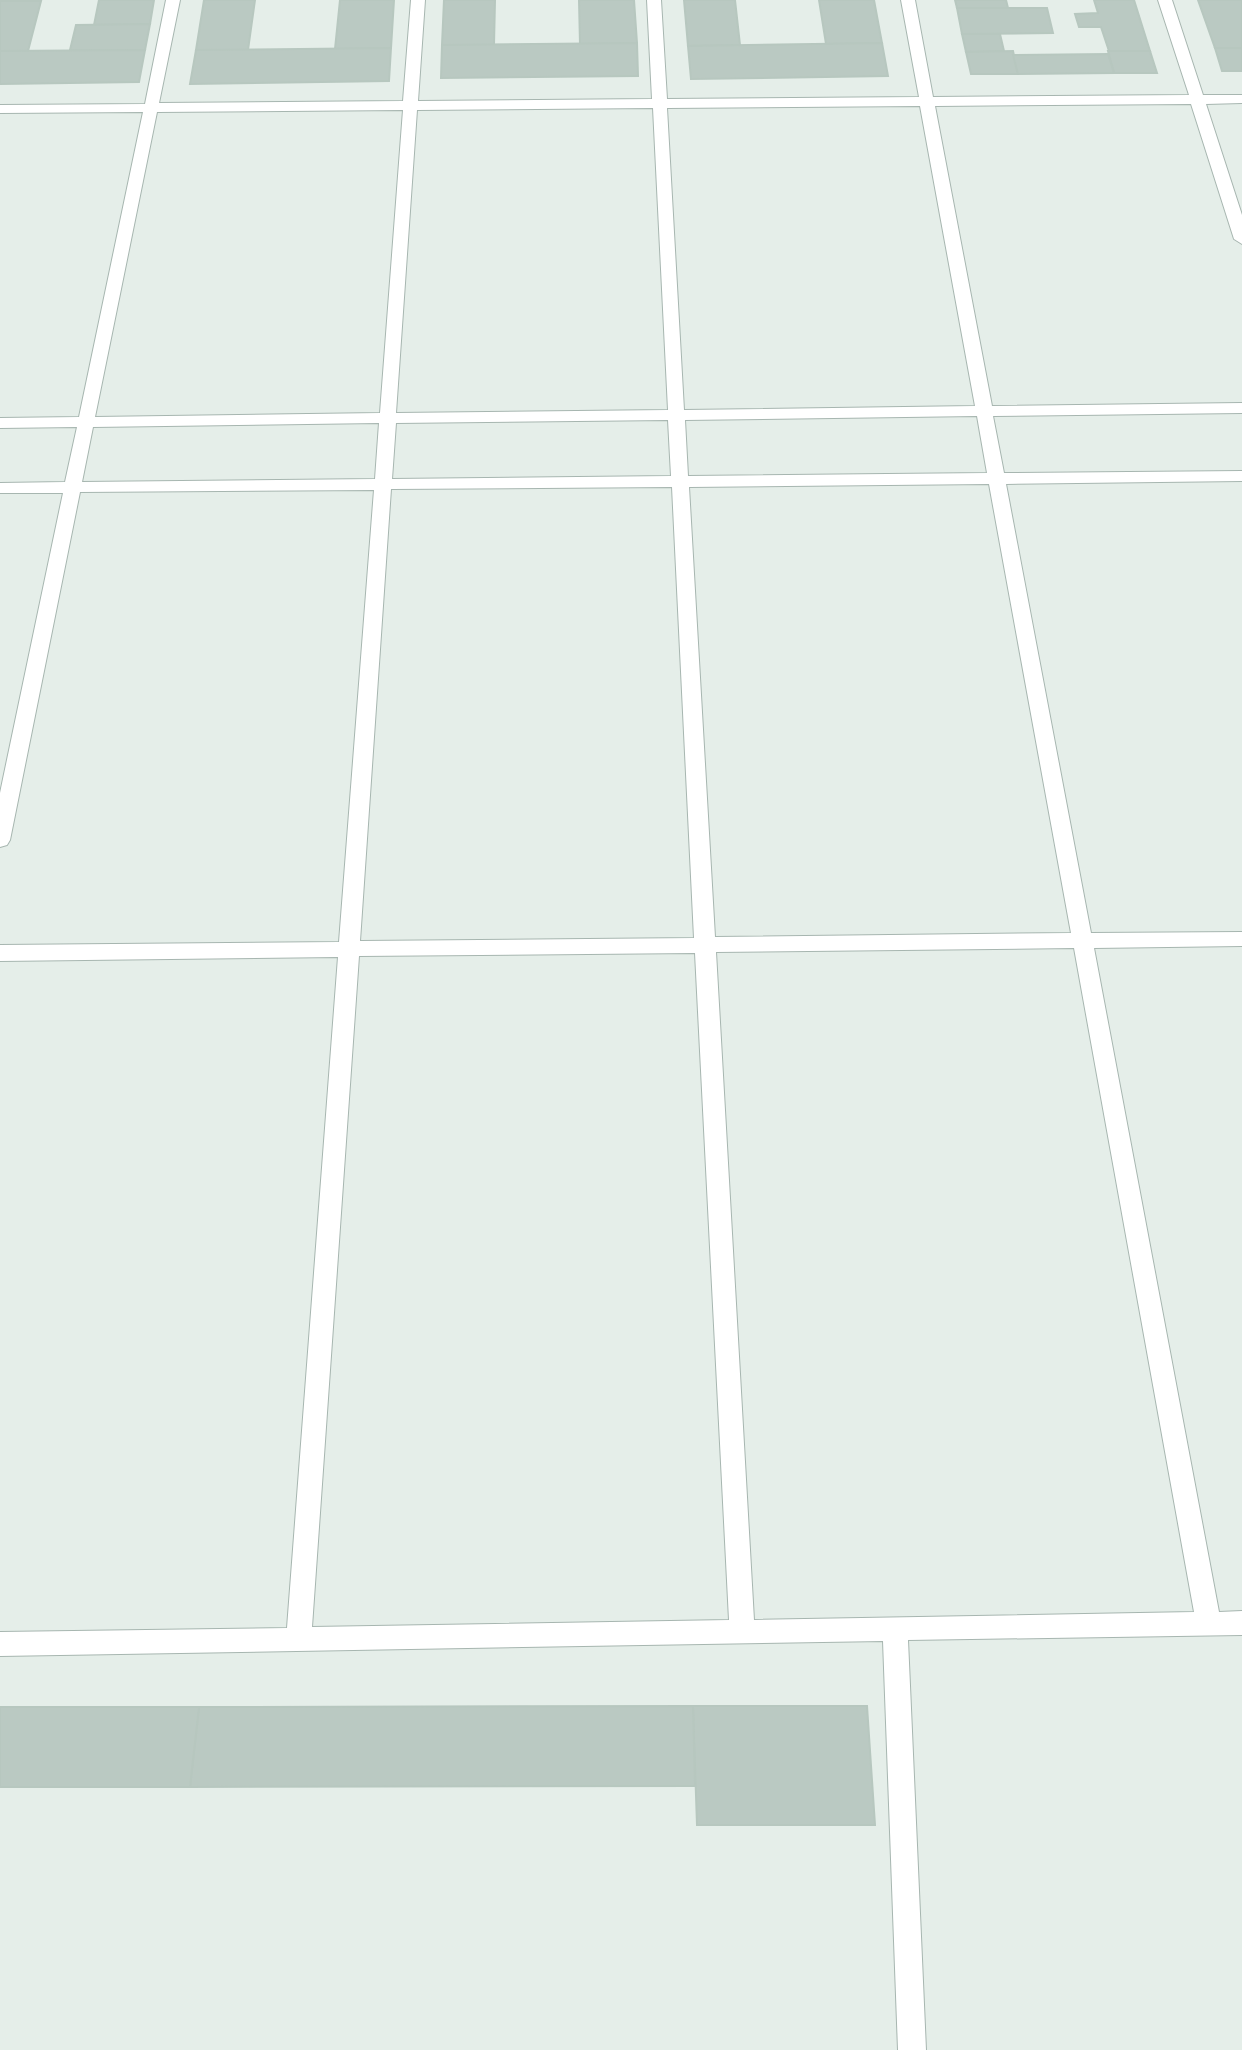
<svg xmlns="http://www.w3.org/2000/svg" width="1242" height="2050" font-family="'Work Sans',sans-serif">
<rect width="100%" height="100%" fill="#e5eee9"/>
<g fill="#bac9c2" stroke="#b7c7bf" stroke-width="2">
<polygon points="99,0 154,0 150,24 94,25"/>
<polygon points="204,0 255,0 248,50 196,50"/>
<polygon points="340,0 394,0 391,48 335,49"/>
<polygon points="444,0 495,0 494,45 442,45"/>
<polygon points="579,0 634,0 637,43 580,44"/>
<polygon points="684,0 735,0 740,45 688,46"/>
<polygon points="819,0 874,0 882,43 826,44"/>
<polygon points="955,0 1006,0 1008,8 957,8"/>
<polygon points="1094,0 1134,0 1150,51 1109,51 1101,27 1079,27 1075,14 1098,13"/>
<polygon points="1198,0 1242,0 1242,48 1215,48"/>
<polygon points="0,1 41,1 28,51 0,51"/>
<polygon points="957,8 1047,8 1053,33 962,34"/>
<polygon points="150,24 145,50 70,50 76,25"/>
<polygon points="962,34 1000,34 1004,51 966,52"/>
<polygon points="637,43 638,76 441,78 442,45"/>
<polygon points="882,43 888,76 691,79 688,46"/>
<polygon points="391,48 389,81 190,84 196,50"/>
<polygon points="1215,48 1242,48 1242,71 1222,71"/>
<polygon points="145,50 139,82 0,84 0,51"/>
<polygon points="1013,51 1018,74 971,74 966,52"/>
<polygon points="1108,51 1150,51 1157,73 1114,73"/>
<polygon points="1108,54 1114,73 1018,74 1013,55"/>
<polygon points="693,1706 867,1706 875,1825 697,1825"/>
<polygon points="693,1706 695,1786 190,1787 199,1707"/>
<polygon points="0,1707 199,1707 190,1787 0,1787"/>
</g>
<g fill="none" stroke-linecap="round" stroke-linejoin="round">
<g stroke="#a7b6b0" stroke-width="2">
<path id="minor" d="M166,0H180L159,103L403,101L411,0H425L418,101L652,99L647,0H661L667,99L919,97L901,0H915L933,97L1189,95L1158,0H1172L1203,95H1242V103L1206,104L1242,215V244L1234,239L1191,104L935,106L992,406L1242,403V413L993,416L1004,473L1242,471V481L1006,484L1091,933L1242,932V946L1094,948L1219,1612L1242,1611V1635L908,1640L926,2050H898L883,1641L0,1656V1632L287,1628L338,957L0,961V945L339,942L374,490L80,492L10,840L7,845L0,847V793L63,493H0V483L65,482L77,427L0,428V418L79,417L143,112L0,113V105L145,104ZM920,106L975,406L684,410L667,108ZM653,108L668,410L396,413L417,110ZM403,110L380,413L95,417L157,112ZM977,416L987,473L688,476L685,420ZM668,420L671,476L392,479L396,423ZM379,423L375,479L82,482L93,427ZM989,484L1071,933L715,937L689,487ZM672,487L694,938L360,941L391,489ZM1074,948L1194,1612L754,1620L716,952ZM695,953L729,1620L312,1627L359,956Z"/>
</g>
<use href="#minor" fill="#fff" fill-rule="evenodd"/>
</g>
</svg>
